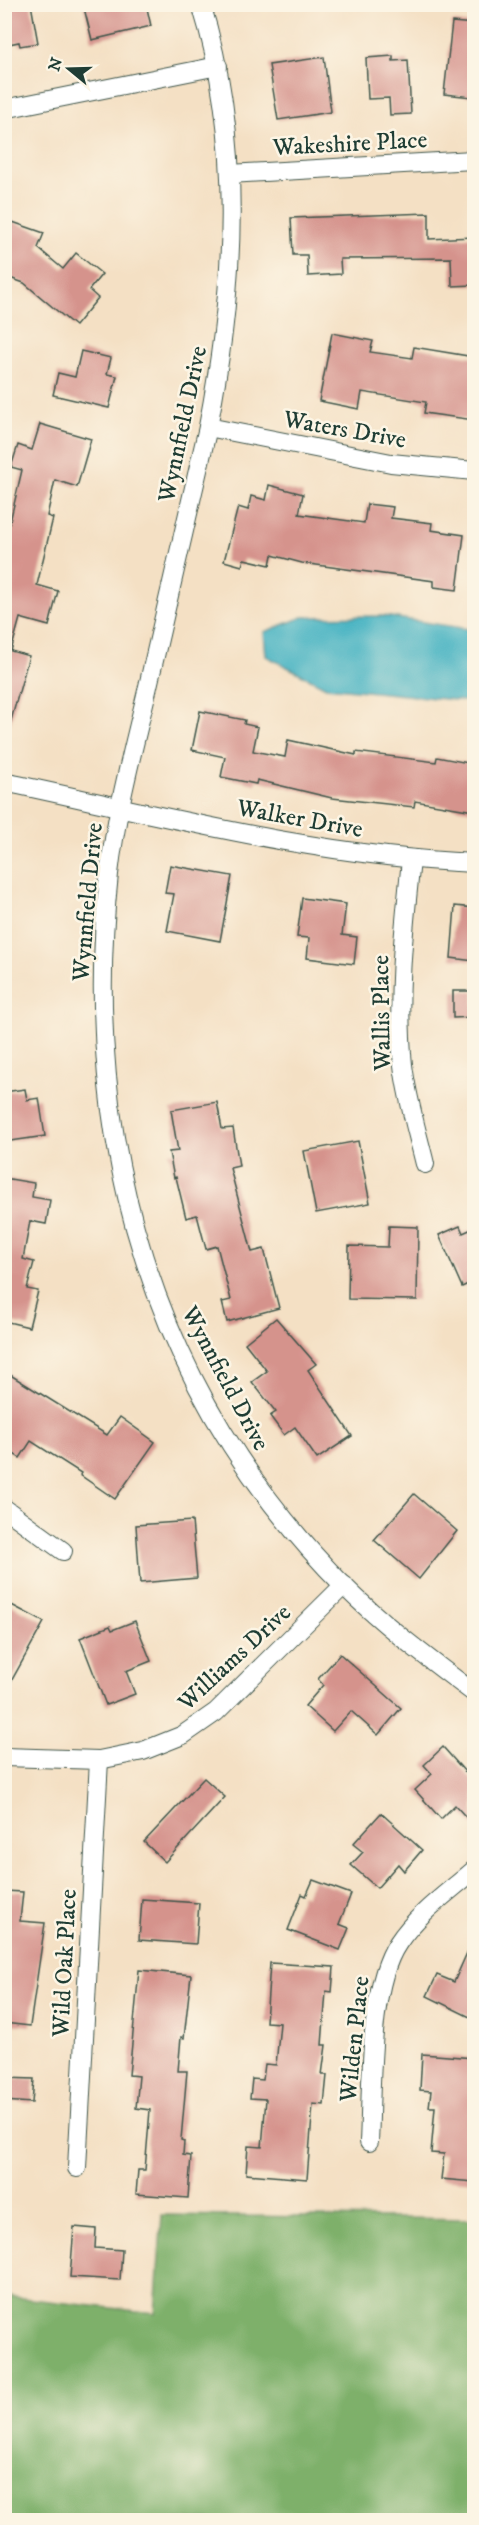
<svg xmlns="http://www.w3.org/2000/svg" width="479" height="2525" font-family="'IM FELL DW Pica',serif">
<rect width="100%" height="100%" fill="#fcf5e5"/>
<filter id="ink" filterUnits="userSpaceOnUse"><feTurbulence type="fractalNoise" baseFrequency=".0167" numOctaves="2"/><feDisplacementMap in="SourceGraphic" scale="12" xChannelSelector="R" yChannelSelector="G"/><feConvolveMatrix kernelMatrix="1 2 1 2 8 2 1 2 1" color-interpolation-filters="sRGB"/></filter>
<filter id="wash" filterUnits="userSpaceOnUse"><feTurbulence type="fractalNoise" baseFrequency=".008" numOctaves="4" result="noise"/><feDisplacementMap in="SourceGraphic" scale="24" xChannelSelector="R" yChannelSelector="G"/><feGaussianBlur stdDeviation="1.35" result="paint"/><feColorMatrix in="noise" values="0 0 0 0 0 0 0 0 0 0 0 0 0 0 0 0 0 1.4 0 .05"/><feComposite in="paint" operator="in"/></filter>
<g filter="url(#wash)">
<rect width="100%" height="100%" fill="#f4e0c4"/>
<polygon fill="#7eb06b" stroke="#4e7650" stroke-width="1.5" points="162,2215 474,2219 474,2520 5,2520 5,2296 155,2313"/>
<polygon fill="#45b2c2" stroke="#32787b" stroke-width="1.5" points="384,616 474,630 474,702 326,687 266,656 264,632 303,617"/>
<g id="blocks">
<g fill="#d5938c">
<polygon points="4,4 31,4 38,43 20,46 19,42 4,45"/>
<polygon points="83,4 146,4 151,26 92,40"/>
<polygon points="452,22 474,24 472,97 444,94"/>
<polygon points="393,56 393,61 408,60 411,114 390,115 389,98 368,99 366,58"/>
<polygon points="324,57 331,112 278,120 269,65"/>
<polygon points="429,213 429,239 474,237 474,285 452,286 451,258 340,259 341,274 308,276 307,255 293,255 291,218"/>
<polygon points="4,219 44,233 38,248 63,269 76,253 102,274 89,290 98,298 75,326 24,283 4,276"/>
<polygon points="332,333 373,341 370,352 412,358 414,347 474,357 474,420 424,413 426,402 362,392 359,409 319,401"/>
<polygon points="81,351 111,358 107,374 117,376 109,408 53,395 58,373 75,377"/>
<polygon points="40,424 91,439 77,487 55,480 47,516 53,518 37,585 58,591 49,626 20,618 11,651 29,656 10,724 4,723 4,525 9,526 22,470 11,467 18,445 32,450"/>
<polygon points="269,485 303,494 299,514 364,523 367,504 393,507 391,518 432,523 431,530 464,535 457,590 434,587 434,581 302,563 272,555 270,565 244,559 242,566 224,561 238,507 248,510 251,496 266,500"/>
<polygon points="200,711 245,720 244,724 258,727 253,751 285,757 288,740 356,755 356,752 436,762 437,757 474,764 474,811 415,801 414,807 332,798 257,780 256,784 221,777 225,757 192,750"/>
<polygon points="170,865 232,876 220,941 167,931 174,894 165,893"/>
<polygon points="302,898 346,904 342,935 357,937 354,964 307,958 309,938 297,937"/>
<polygon points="455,906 474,908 474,961 451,958"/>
<polygon points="453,991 474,991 474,1017 453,1018"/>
<polygon points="25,1089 27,1100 39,1098 45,1136 4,1142 4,1092"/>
<polygon points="217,1102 222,1129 233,1128 239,1166 230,1168 252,1252 264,1249 279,1308 227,1322 222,1302 231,1300 217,1246 206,1249 197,1215 186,1218 176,1177 174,1178 169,1152 178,1151 171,1110"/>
<polygon points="358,1141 370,1203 316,1213 304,1151"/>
<polygon points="4,1178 34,1183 32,1197 50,1200 46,1224 30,1221 23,1259 34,1262 27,1289 38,1291 29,1327 4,1321"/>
<polygon points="389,1226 418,1227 417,1300 348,1299 349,1246 388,1247"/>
<polygon points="460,1226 463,1233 474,1228 474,1281 462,1287 439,1235"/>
<polygon points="276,1318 316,1364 308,1370 352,1436 317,1459 295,1427 284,1435 270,1416 276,1412 252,1382 267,1371 245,1343"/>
<polygon points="4,1371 107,1435 120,1417 155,1442 115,1499 80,1475 81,1473 31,1441 20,1458 4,1448"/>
<polygon points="414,1494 457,1531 419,1579 374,1540"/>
<polygon points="192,1521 197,1578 140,1583 136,1525"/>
<polygon points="4,1601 44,1622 4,1694"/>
<polygon points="135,1621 151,1661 126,1671 135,1694 106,1705 80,1638 110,1626 112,1630"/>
<polygon points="340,1654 401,1708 378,1735 351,1711 333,1731 305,1706 323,1685 318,1679"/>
<polygon points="443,1747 474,1782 474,1826 455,1805 441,1819 415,1790 432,1774 424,1765"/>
<polygon points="204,1778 225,1797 165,1862 144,1842"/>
<polygon points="381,1813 422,1850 404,1871 398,1864 377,1888 351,1865 363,1852 353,1844"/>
<polygon points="313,1880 351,1894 339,1924 349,1928 340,1950 288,1930 302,1894 306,1896"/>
<polygon points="4,1891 23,1892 20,1921 45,1923 30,2026 4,2023"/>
<polygon points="142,1899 199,1903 196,1944 139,1940"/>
<polygon points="474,1937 474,2019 427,1996 437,1975 454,1982"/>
<polygon points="270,1963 334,1967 332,1992 326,1991 322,2045 326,2045 322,2075 327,2075 324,2105 313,2104 307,2179 246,2174 248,2146 262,2147 266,2099 250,2098 252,2079 263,2080 265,2064 276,2065 280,2023 266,2022"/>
<polygon points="139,1970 191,1975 184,2038 181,2037 178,2071 187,2071 181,2140 184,2141 183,2155 191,2156 188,2198 136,2194 138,2170 145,2170 150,2110 136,2108 139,2076 129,2075"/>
<polygon points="422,2054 474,2058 474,2182 441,2179 444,2154 431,2153 435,2107 429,2107 431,2091 420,2090"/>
<polygon points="4,2078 34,2079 32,2103 4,2101"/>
<polygon points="74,2227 96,2229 95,2248 122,2250 120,2280 70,2277"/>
</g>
</g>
</g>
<g filter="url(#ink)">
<use href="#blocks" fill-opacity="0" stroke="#3f554a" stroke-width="1.5"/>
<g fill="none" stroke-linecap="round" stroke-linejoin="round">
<g stroke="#3f554a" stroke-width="20">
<g id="minor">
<path d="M201,4C244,142 235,287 208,427C187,516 166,605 146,695C132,754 116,813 109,874C80,1140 153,1394 344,1586C384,1626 429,1659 474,1693"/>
<polyline points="4,109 218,66"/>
<polyline points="230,174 473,160"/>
<polyline points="208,427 391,463 474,471"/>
<path d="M4,782C160,815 315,856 474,863"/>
<path d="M411,860C404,928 396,996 403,1065C407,1098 417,1131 425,1164"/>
<polyline points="4,1508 63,1551"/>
<polyline points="4,1757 99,1760 143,1751 183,1735 216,1712 344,1585"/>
<path d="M369,2142C372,2088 368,1987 398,1943C417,1914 449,1892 474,1870"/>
<polyline points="77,2168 99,1760"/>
</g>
</g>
<use href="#minor" stroke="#fff" stroke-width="18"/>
</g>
</g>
<g text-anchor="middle" stroke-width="5" stroke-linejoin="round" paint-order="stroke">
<g font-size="24" fill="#1f3d34" stroke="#fcf5e5">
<text transform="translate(350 143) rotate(-3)" y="8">Wakeshire Place</text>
<text transform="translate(182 424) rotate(-78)" y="8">Wynnfield Drive</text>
<text transform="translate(345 429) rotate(10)" y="8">Waters Drive</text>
<text transform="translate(300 818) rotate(10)" y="8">Walker Drive</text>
<text transform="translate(87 902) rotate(-85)" y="8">Wynnfield Drive</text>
<text transform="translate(381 1013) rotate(-91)" y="8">Wallis Place</text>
<text transform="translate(226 1378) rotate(62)" y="8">Wynnfield Drive</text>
<text transform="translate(234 1657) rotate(-43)" y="8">Williams Drive</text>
<text transform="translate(64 1963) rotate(-87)" y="8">Wild Oak Place</text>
<text transform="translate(354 2039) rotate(-84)" y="8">Wilden Place</text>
</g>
</g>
<rect width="479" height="2525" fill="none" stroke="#fcf5e5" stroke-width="24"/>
<g transform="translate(69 69) rotate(289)" stroke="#fcf5e5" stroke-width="4.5" paint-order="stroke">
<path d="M0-4.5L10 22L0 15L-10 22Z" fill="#1f3d34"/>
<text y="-9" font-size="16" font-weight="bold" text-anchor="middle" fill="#1f3d34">N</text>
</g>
</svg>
